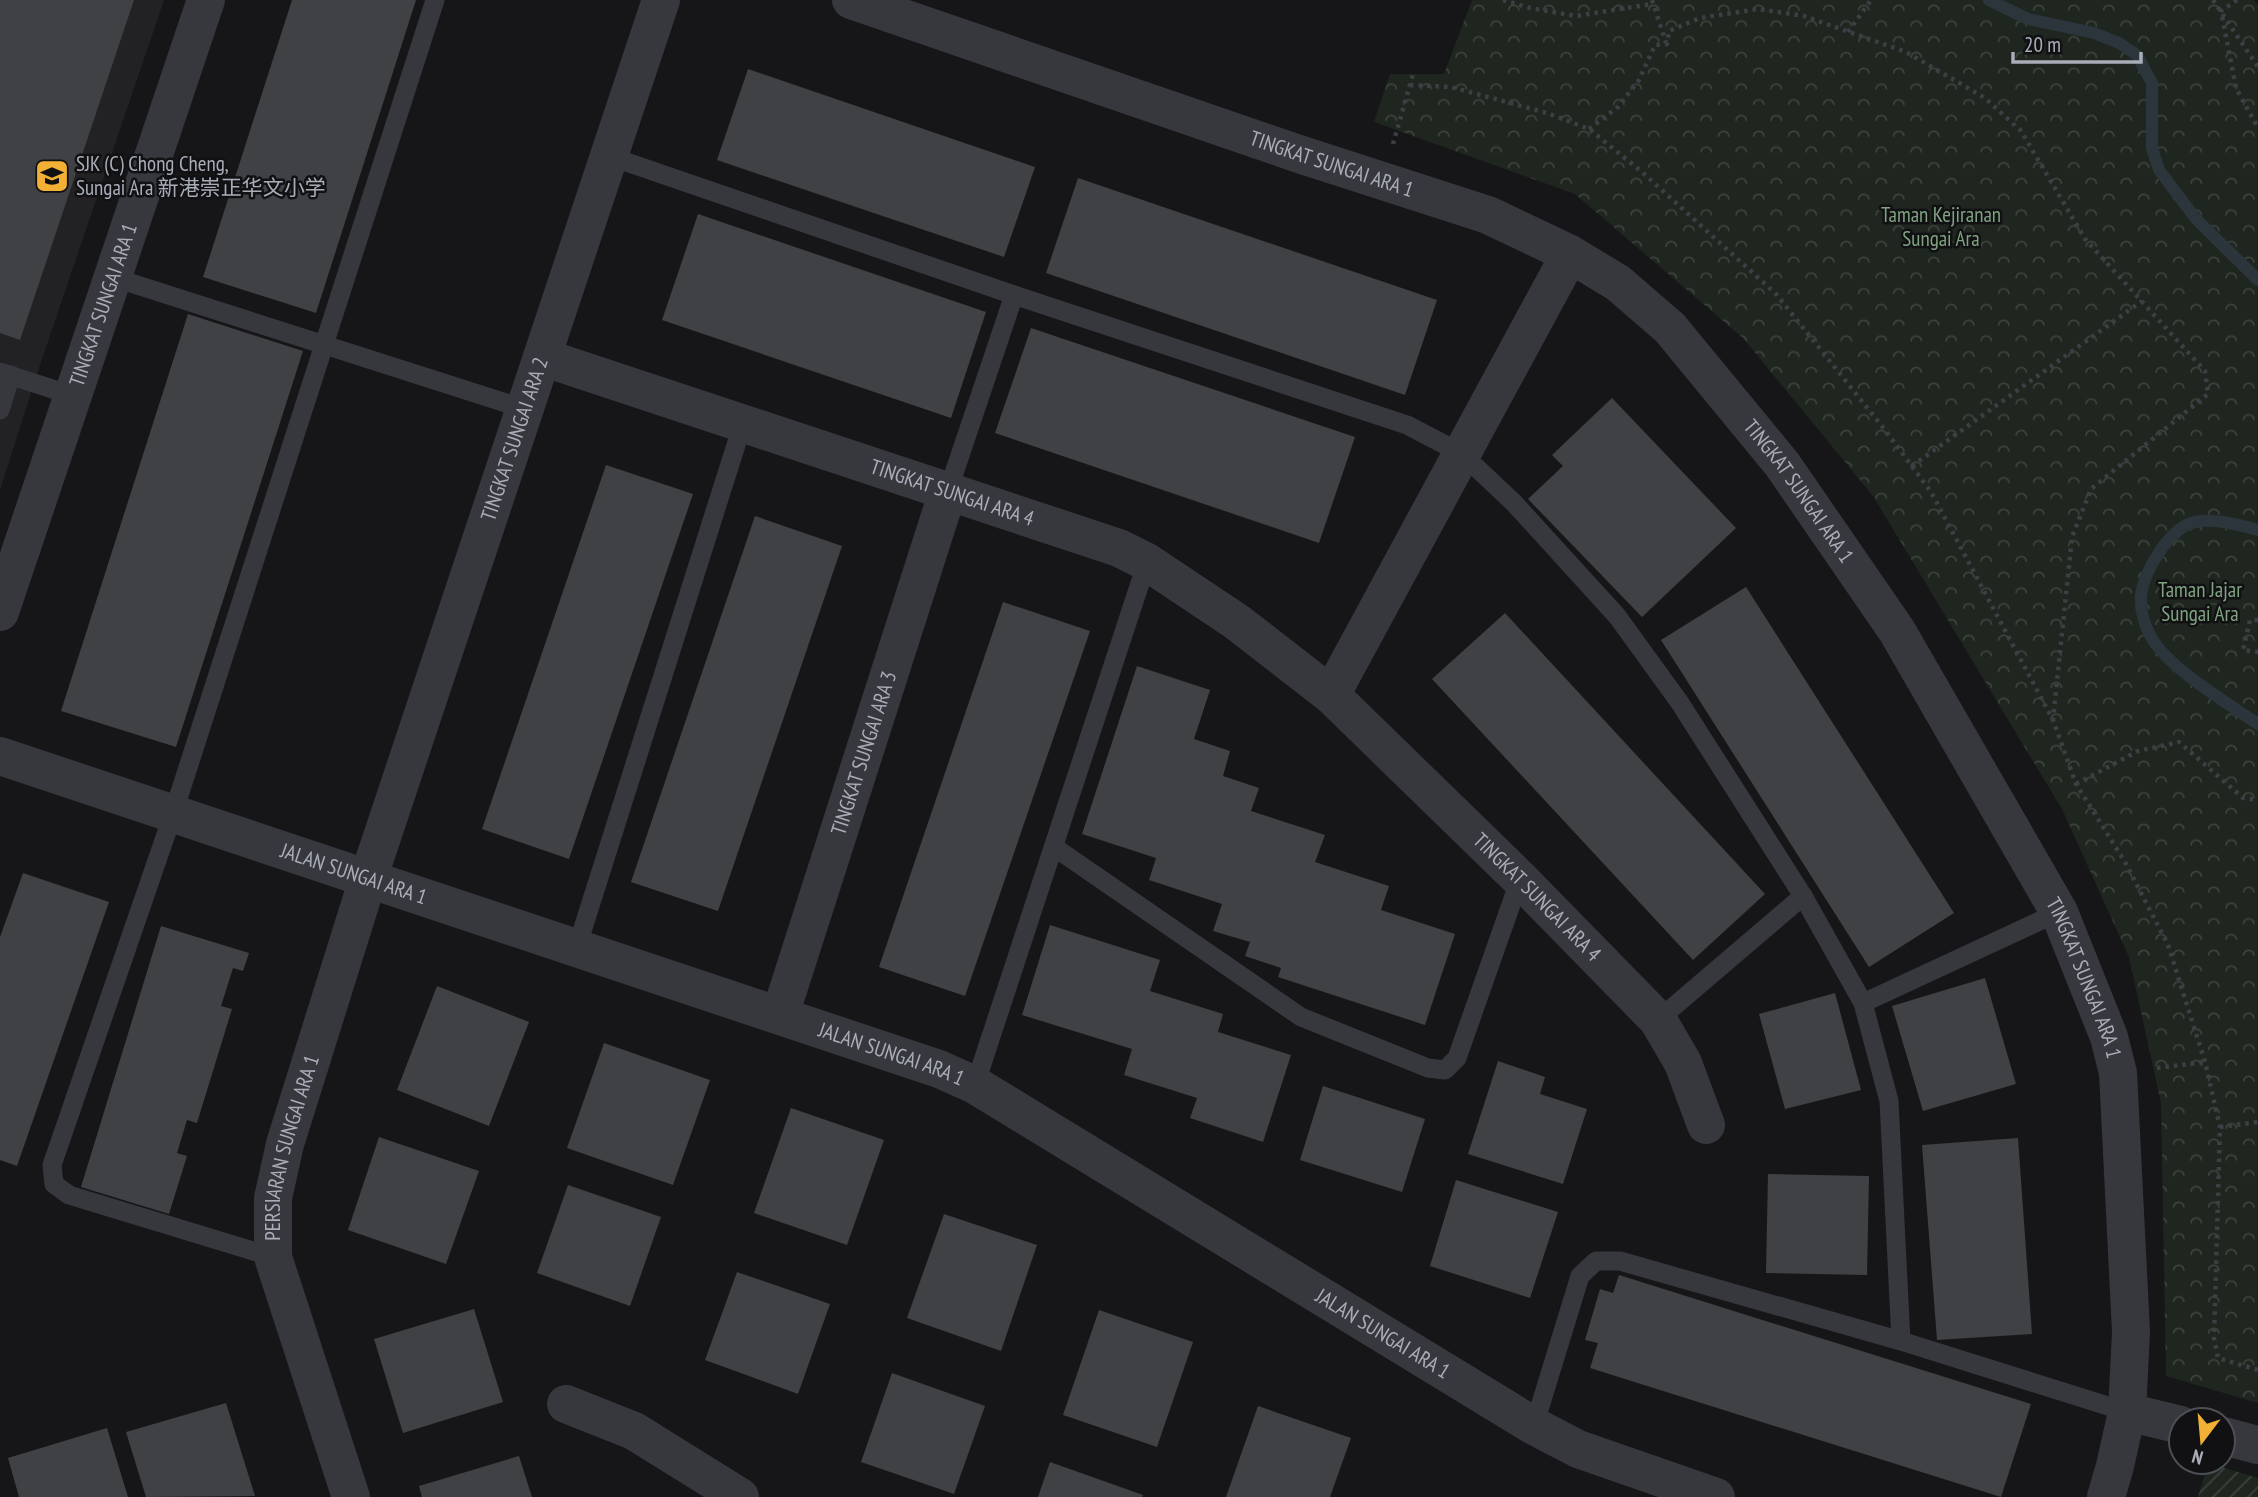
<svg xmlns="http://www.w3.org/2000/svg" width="2258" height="1497" font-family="'PT Sans Narrow','Noto Sans SC',sans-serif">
<defs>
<pattern id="forest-crowns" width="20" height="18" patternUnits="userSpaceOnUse" patternTransform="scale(1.75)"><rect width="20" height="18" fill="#1e261f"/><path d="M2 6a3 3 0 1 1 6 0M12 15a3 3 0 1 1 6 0" fill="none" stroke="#3c433d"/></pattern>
<pattern id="garden-furrows" width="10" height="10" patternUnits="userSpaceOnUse" patternTransform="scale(1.75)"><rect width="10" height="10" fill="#1e261f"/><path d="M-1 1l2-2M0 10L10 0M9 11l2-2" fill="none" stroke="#3c433d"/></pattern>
</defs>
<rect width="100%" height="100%" fill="#161618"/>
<polygon fill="#222225" points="0,0 164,0 40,365 0,490"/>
<polygon fill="url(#forest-crowns)" points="1472,0 2254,0 2258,5 2258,1403 2166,1376 2161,1103 2129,957 2062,809 1873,496 1743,338 1575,194 1374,122 1390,74 1444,74"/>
<polygon fill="url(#garden-furrows)" points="2208,1463 2258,1478 2258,1497 2198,1497"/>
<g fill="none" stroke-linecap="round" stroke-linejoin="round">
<g stroke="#2c353c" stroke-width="12">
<polyline points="1989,0 2028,19 2094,33 2119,43 2137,55 2152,83 2152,148 2159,170 2196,219 2258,280"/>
<path d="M2258,530C2239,525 2215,518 2195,522C2170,527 2143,572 2141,596C2140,611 2144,624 2151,637C2167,667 2229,704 2258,724"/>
</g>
</g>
<g fill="#404145">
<polygon points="0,0 134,0 20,340 0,333"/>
<polygon points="292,0 416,0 316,313 203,277"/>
<polygon points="748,69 1035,167 1004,257 717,160"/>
<polygon points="1078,178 1437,300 1405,395 1046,273"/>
<polygon points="698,214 986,312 951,418 662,320"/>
<polygon points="188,314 303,351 176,747 61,711"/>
<polygon points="1031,328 1355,437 1319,543 995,433"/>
<polygon points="1612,398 1736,528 1642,617 1528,499 1563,466 1552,455"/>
<polygon points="606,465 693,494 569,859 482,829"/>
<polygon points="755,516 842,546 718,911 631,882"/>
<polygon points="1746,587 1954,913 1869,967 1661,640"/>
<polygon points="1003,602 1090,631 965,996 879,967"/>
<polygon points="1505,613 1765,894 1693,960 1432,679"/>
<polygon points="1137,666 1210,690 1194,739 1230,751 1223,776 1259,788 1251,811 1325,835 1315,862 1389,886 1381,910 1455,934 1425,1025 1278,977 1281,968 1245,956 1250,942 1213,931 1222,904 1149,880 1156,858 1082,834"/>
<polygon points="23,873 109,902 17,1166 0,1160 0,937"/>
<polygon points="1050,925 1160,960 1150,991 1223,1014 1218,1032 1291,1055 1263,1142 1190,1118 1197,1098 1124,1075 1132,1049 1022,1015"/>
<polygon points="161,926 249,953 243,971 233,968 221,1006 232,1009 197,1123 187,1120 177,1153 187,1156 169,1214 81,1187"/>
<polygon points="1985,978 2016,1084 1923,1111 1892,1006"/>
<polygon points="437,986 529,1022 489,1126 397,1090"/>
<polygon points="1835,993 1861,1090 1785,1109 1759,1014"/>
<polygon points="604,1043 710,1080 673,1185 567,1148"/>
<polygon points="1498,1061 1545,1077 1540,1094 1587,1109 1563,1184 1468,1154"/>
<polygon points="1323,1086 1425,1119 1402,1192 1300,1160"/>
<polygon points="791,1108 884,1140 847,1245 754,1213"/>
<polygon points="379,1137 479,1171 446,1264 348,1230"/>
<polygon points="2018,1138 2032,1334 1937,1340 1922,1145"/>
<polygon points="1768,1174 1869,1176 1867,1275 1766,1273"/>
<polygon points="1456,1180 1558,1212 1530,1298 1430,1266"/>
<polygon points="568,1185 661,1217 630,1306 537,1273"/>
<polygon points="944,1214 1037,1245 1001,1351 907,1318"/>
<polygon points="737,1272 830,1304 798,1394 705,1360"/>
<polygon points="1619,1275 2031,1404 2001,1497 1590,1368 1598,1343 1585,1340 1600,1289 1613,1293"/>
<polygon points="474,1309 503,1402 403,1433 374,1339"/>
<polygon points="1099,1310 1193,1342 1157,1447 1063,1415"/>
<polygon points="892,1373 985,1406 954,1494 861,1462"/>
<polygon points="226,1403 255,1496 146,1497 126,1432"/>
<polygon points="1258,1406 1351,1438 1330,1497 1226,1497"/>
<polygon points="107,1428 128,1497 19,1497 8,1458"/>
<polygon points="519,1456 532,1497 422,1497 419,1486"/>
<polygon points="1050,1462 1143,1495 1142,1497 1038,1497"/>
</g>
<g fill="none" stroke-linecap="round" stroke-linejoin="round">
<g stroke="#3d3f44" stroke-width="4.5" stroke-dasharray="3.5 5" stroke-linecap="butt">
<polyline points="1503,0 1530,8 1576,16 1652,4"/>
<polyline points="1652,0 1666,43"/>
<polyline points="2213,0 2258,67"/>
<polyline points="2237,0 2221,11 2236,88 2258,128"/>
<polyline points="1848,32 1871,0"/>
<polyline points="1410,85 1451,87 1547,113 1589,129 1642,172 1776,294 1885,430 1931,492 2053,720 2076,784 2125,862 2168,945 2205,1062 2220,1127 2214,1338 2218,1358 2258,1370"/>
<polyline points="1589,129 1618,107 1639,80 1655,45 1667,44 1669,31 1700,18 1758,9 1804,16 1906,52 1985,98 2021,131 2085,239 2205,371 2208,394 2091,489 2072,537 2053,720"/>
<polyline points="1393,144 1413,74"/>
<polyline points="1912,466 2142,301"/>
<polyline points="2258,620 2250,620 2243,650 2258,652"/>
<polyline points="2076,784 2138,751 2179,742 2243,798 2258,800"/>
<polyline points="2157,1068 2205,1062"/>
<polyline points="2220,1127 2258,1122"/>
</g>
<g stroke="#37383d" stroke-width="19">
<polyline points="609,156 1014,295 1407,425 1461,453 1514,503 1617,616 1680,703 1803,896 1863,1003 1889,1101 1901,1341"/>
<polyline points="112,277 525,409"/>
<polyline points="0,372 71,395"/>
<polyline points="0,410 11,375"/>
<polyline points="948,491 1014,295"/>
<polyline points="1054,847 1301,1017 1428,1068 1445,1070 1457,1058 1520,879"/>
<polyline points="577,947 743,423"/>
<polyline points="1863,1003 2059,912"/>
<polyline points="1658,1020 1803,896"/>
<polyline points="975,1085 1147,562"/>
<polyline points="273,1257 69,1195 54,1184 52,1165 173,814 435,0"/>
<polyline points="1534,1426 1580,1276 1596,1261 1620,1261 1901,1341 2127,1412"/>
</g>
<g stroke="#37383d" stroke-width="38">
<path id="s1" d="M851,0L1299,154L1488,215L1570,254L1618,283L1670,328L1782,464L1897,631L2059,912L2109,1037L2118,1073L2131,1332L2127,1412L2115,1466L2106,1497"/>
<path id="s2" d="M542,357L1119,548L1147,562L1237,622L1331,695L1520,879L1658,1020L1683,1063L1706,1125"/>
<path id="s3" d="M0,612L206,0"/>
<polyline points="1331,695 1570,254"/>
<path id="s4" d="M0,756L939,1069L975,1085L1534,1426L1578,1449L1716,1497"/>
<path id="s5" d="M780,1015L948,491"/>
<polyline points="566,1404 634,1431 740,1497"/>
<polyline points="2127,1412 2181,1425"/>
<polyline points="2223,1436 2258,1445"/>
<path id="s6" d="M351,1497L273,1257V1198L285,1144L368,879L661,0"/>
</g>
</g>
<defs>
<g id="school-square" transform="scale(1.75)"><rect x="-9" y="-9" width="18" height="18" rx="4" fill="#f2b134" stroke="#111113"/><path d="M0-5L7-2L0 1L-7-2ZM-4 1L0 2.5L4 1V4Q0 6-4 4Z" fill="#111"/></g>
</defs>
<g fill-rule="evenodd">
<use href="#school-square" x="52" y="176"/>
</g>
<g text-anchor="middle" stroke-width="5" stroke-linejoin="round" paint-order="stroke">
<g font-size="21" fill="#a8adb8" stroke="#111113">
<text dy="7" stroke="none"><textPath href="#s1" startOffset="508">TINGKAT SUNGAI ARA 1</textPath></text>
<text dy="7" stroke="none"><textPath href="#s3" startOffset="324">TINGKAT SUNGAI ARA 1</textPath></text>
<text dy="7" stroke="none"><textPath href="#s6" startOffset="1108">TINGKAT SUNGAI ARA 2</textPath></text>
<text dy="7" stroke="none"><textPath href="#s1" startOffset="1096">TINGKAT SUNGAI ARA 1</textPath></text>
<text dy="7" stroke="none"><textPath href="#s2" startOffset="432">TINGKAT SUNGAI ARA 4</textPath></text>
<text dy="7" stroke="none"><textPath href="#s5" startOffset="275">TINGKAT SUNGAI ARA 3</textPath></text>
<text dy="7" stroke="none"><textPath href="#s4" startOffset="373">JALAN SUNGAI ARA 1</textPath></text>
<text dy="7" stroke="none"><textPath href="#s2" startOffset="1155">TINGKAT SUNGAI ARA 4</textPath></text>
<text dy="7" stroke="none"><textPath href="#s1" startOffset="1662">TINGKAT SUNGAI ARA 1</textPath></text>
<text dy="7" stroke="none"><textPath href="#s4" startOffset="940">JALAN SUNGAI ARA 1</textPath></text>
<text dy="7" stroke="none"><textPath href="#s6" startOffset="364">PERSIARAN SUNGAI ARA 1</textPath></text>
<text dy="7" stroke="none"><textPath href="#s4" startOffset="1507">JALAN SUNGAI ARA 1</textPath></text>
</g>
<g font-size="21" fill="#a8adb8" stroke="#111113" text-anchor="start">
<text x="76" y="171">SJK (C) Chong Cheng,<tspan x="76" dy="24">Sungai Ara 新港崇正华文小学</tspan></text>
</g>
<g font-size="21" fill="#7fa381" stroke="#111113">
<text x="1941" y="222">Taman Kejiranan<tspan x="1941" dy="24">Sungai Ara</tspan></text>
<text x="2200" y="597">Taman Jajar<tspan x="2200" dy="24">Sungai Ara</tspan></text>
</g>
</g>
<g transform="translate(2202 1441) rotate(196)"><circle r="33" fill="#111113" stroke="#4d4f55" stroke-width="2"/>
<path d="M0-5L12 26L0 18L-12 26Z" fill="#f2b134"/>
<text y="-10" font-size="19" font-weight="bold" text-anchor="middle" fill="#a8adb8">N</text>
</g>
<path d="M2013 52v10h128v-10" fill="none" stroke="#a8adb8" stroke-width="3.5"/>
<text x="2024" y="52" font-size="21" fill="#a8adb8" stroke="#111113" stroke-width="5" paint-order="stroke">20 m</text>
</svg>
